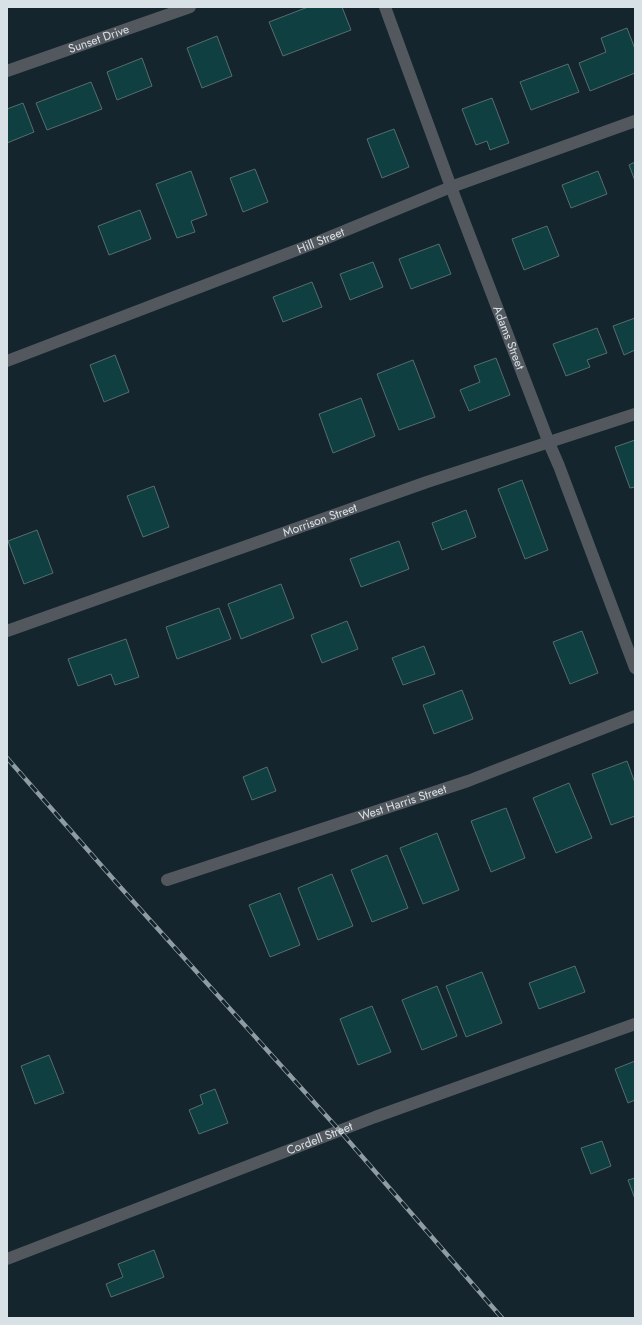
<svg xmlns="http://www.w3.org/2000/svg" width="642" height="1325" font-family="Jost,sans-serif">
<rect width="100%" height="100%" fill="#14252d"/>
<g fill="#0f3f41" stroke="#566d6e">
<polygon points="308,7 342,7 351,30 283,56 269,22"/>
<polygon points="627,28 635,49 635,73 590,91 579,63 606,52 601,38"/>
<polygon points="217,36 232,76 202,88 187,48"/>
<polygon points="142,58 152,86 117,100 107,72"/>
<polygon points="568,64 579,92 531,110 520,82"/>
<polygon points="91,82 102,109 47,130 36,103"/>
<polygon points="492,98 509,143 490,150 487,141 476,145 462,109"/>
<polygon points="23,103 34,132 7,143 7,109"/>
<polygon points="394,129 409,167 382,178 367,139"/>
<polygon points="635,162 635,181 629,165"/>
<polygon points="255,169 268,202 243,212 230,178"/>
<polygon points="191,171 207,215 191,221 195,232 177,238 156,184"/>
<polygon points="598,171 607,194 571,208 562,185"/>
<polygon points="140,210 151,239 109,255 98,226"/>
<polygon points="547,226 559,256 524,270 512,239"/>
<polygon points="439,244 451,274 411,289 399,259"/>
<polygon points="373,262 383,287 350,300 340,274"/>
<polygon points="312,282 322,307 283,322 273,297"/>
<polygon points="635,318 635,350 624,355 613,326"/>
<polygon points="597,328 607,353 587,360 590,367 566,376 553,344"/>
<polygon points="115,355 129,392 104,402 90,365"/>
<polygon points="496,358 510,395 469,411 460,390 480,382 474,366"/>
<polygon points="413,360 435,417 399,430 377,374"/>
<polygon points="361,398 375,436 333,453 319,414"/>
<polygon points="635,440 635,487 630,488 615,447"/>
<polygon points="522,480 548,550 525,559 498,489"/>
<polygon points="154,486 169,527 143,537 127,496"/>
<polygon points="466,510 476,537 442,550 432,523"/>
<polygon points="37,530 53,573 24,584 8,541"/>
<polygon points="399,541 409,569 361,587 350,559"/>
<polygon points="281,584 294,618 241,639 228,604"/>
<polygon points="219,608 231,639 177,659 166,627"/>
<polygon points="347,621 358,649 322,663 311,635"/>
<polygon points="582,631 598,673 570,684 553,642"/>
<polygon points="126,639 139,677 115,685 111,674 78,686 68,659"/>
<polygon points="424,646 435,674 403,685 392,658"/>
<polygon points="462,690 473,719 434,734 423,705"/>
<polygon points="627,761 635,783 635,816 611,825 592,774"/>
<polygon points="267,767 276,791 252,800 243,777"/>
<polygon points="569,783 592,838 556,853 533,798"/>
<polygon points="506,808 525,858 491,872 471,821"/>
<polygon points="437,833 459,890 423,904 400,848"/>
<polygon points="387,855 408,908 372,922 351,870"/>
<polygon points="332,874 353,926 318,940 298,888"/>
<polygon points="280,893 300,945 270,957 249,905"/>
<polygon points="575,966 585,992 539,1009 529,983"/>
<polygon points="482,972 502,1023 466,1037 446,986"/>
<polygon points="437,986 457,1036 422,1050 402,1000"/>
<polygon points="372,1006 391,1052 358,1065 340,1019"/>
<polygon points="49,1055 64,1093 35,1104 21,1066"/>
<polygon points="635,1061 635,1100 628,1103 615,1069"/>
<polygon points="215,1089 228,1123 199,1134 189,1110 203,1104 200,1095"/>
<polygon points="602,1141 611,1166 591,1174 581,1148"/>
<polygon points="635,1178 635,1199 628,1180"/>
<polygon points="154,1250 164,1277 111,1297 106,1284 123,1277 118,1264"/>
</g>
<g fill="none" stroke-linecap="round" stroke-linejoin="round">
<g stroke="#53585f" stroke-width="12">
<path id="s1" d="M385,7L451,187L549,443L559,466L635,668"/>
<path id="s2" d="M7,71L190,7"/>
<path id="s3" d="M7,361L315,243L451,187L635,121"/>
<path id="s4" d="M7,631L427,482L635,414"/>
<path id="s5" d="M167,880L468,781L635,716"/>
<path id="s6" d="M7,1259L375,1117L635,1024"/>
</g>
<g stroke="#8f9ca2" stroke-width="4.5">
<polyline id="rail" points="7,758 122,889 340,1131 502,1318"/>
</g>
<use href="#rail" stroke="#14252d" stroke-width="3" stroke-dasharray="9" stroke-linecap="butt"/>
</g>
<g text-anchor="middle" stroke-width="3" stroke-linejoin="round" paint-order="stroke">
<g font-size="12" fill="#d7e1e6" stroke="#14252d">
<text dy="4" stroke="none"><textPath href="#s2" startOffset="97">Sunset Drive</textPath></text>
<text dy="4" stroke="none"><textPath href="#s3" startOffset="336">Hill Street</textPath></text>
<text dy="4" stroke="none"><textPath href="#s1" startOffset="353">Adams Street</textPath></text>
<text dy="4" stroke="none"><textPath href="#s4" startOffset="332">Morrison Street</textPath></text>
<text dy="4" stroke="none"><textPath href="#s5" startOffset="248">West Harris Street</textPath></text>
<text dy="4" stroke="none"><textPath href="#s6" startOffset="335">Cordell Street</textPath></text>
</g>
</g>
<rect width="642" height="1325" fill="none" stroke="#d7e1e6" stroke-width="16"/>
</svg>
